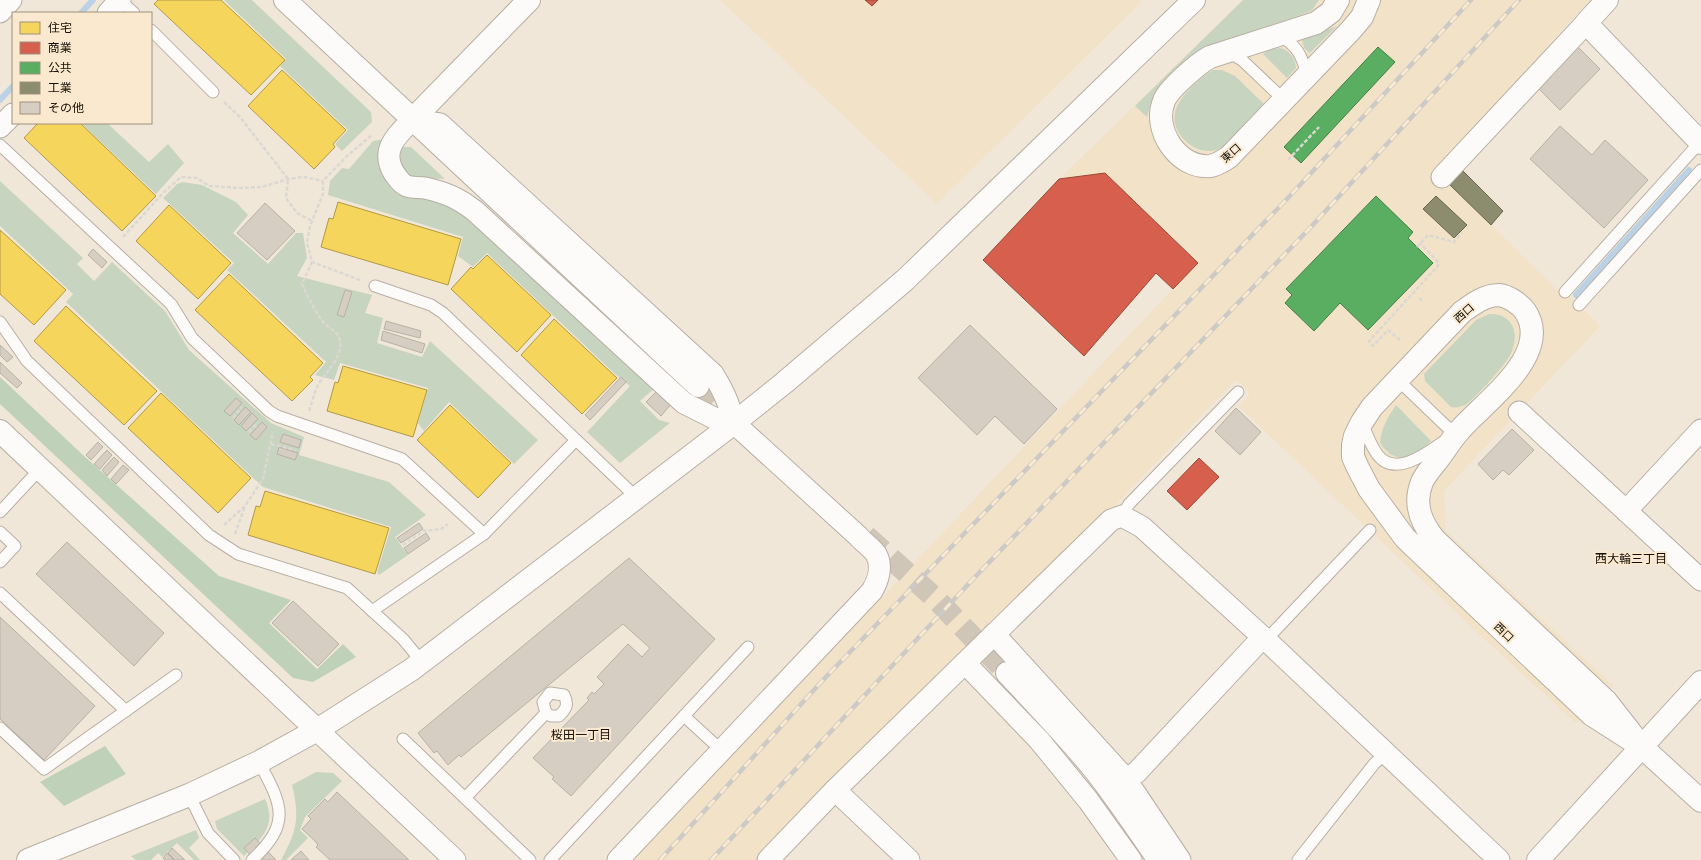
<svg xmlns="http://www.w3.org/2000/svg" width="1701" height="860" font-family="Barlow,'Noto Sans JP',sans-serif">
<rect width="100%" height="100%" fill="#f0e7d8"/>
<g fill="#f2e2c8">
<polygon points="720,0 1139,0 1141,2 937,204"/>
<polygon points="1243,0 1589,0 1437,171 1558,291 1562,288 1600,326 1444,491 1446,531 1614,686 1576,723 1481,636 1238,406 1250,394 1236,380 1114,506 840,775 757,860 634,860 726,762 739,745 770,716 1197,263 1059,179"/>
</g>
<g fill="#c7d5c0">
<polygon points="224,0 252,0 371,112 372,122 342,151 335,144 348,130 280,66 286,59"/>
<polygon points="1243,0 1319,0 1312,10 1306,13 1198,51 1154,93 1147,117 1135,106"/>
<path d="M1337,26L1310,53C1305,50 1303,46 1302,40L1305,38Z"/>
<path d="M1281,48C1291,52 1295,58 1296,68L1287,78L1263,54L1270,49Z"/>
<path d="M1213,70H1222L1235,76L1264,104C1255,113 1246,123 1237,133C1233,137 1229,143 1224,146C1203,162 1170,137 1175,113C1178,97 1200,78 1213,70Z"/>
<polygon points="81,123 107,123 149,162 168,144 184,163 156,194"/>
<polygon points="384,139 383,168 458,204 656,387 640,401 659,420 670,423 620,463 587,432 630,386 615,374 487,253 473,267 458,256 463,237 328,195 330,181 342,168 349,169 373,141"/>
<path d="M401,147H411L445,179C436,178 427,180 419,179C403,176 398,160 401,147Z"/>
<polygon points="0,181 83,258 77,264 94,281 112,262 165,311 189,350 271,423 304,437 299,455 389,482 426,515 395,537 408,555 379,575 377,572 391,527 263,487 66,302 73,294 0,226"/>
<polygon points="183,182 202,185 236,202 248,215 233,233 268,264 296,233 303,233 307,258 297,276 372,295 365,313 383,318 377,343 422,357 430,341 538,440 514,464 449,402 424,431 418,423 428,388 340,363 334,380 315,375 326,362 227,270 234,263 163,198 177,184"/>
<path d="M1489,314C1515,313 1521,337 1509,357C1504,366 1473,401 1465,405C1460,407 1456,408 1451,407L1425,381L1424,374L1476,320Z"/>
<path d="M1396,405L1431,441C1414,457 1396,467 1380,443C1381,428 1388,417 1396,405Z"/>
<path d="M316,772L333,773L342,781L305,817L300,830L308,838L286,860H281C297,831 300,818 292,785Z"/>
<path d="M265,799C277,825 262,838 244,856L217,829L215,821Z"/>
<polygon points="196,830 199,838 189,848 200,860 194,860 177,843 162,857 158,853 151,860 136,860 131,856"/>
</g>
<g fill="#bfd2b9">
<polygon points="0,377 84,456 219,576 291,600 269,623 317,669 343,644 356,657 313,682 293,678 0,404"/>
<polygon points="105,746 126,774 64,806 40,782"/>
</g>
<g fill="#f6d55c" stroke="#b29942">
<polygon points="158,0 221,0 285,60 251,95 154,4"/>
<polygon points="282,70 346,130 333,144 335,147 314,169 248,106"/>
<polygon points="38,123 80,123 156,196 122,231 24,138"/>
<polygon points="338,202 461,239 448,285 321,247 329,218 333,219"/>
<polygon points="169,205 231,263 198,299 136,241"/>
<polygon points="0,230 66,290 34,325 0,294"/>
<polygon points="487,255 551,315 517,352 451,289 471,267 473,269"/>
<polygon points="229,274 323,363 310,377 313,380 292,401 195,310"/>
<polygon points="66,306 157,391 124,425 34,341"/>
<polygon points="554,319 617,378 582,414 521,355"/>
<polygon points="343,366 427,390 413,437 327,411 335,382 338,383"/>
<polygon points="161,393 251,478 218,513 128,428"/>
<polygon points="450,405 511,463 478,498 417,440"/>
<polygon points="265,491 389,528 375,574 248,535 256,506 260,507"/>
</g>
<g fill="#d6604d" stroke="#9b4737">
<polygon points="865,0 878,0 872,6"/>
<polygon points="1105,173 1198,263 1173,289 1156,273 1084,356 983,260 1059,179"/>
<polygon points="1199,458 1219,477 1187,510 1167,491"/>
</g>
<g fill="#5aae61" stroke="#447e45">
<polygon points="1378,47 1395,62 1301,163 1284,147"/>
<polygon points="1376,196 1413,232 1408,238 1433,263 1368,330 1340,303 1314,331 1285,303 1292,295 1286,289"/>
</g>
<g fill="#8c8c6e" stroke="#67664e">
<polygon points="1461,169 1503,211 1491,225 1449,184"/>
<polygon points="1436,196 1467,225 1454,238 1423,209"/>
</g>
<g fill="none" stroke-linecap="round" stroke-linejoin="round">
<g stroke="#bbd1e6" stroke-width="6">
<polyline points="81,13 93,0"/>
<polyline points="0,100 13,86"/>
<polyline points="1576,295 1689,170"/>
</g>
</g>
<g fill="#d6cec2" stroke="#b8b1a5">
<polygon points="1578,47 1600,69 1560,110 1538,88"/>
<polygon points="1560,126 1592,155 1605,140 1648,180 1604,228 1530,159"/>
<polygon points="265,203 295,231 267,260 237,233"/>
<polygon points="93,249 107,262 102,268 88,255"/>
<polygon points="345,290 352,292 344,317 337,315"/>
<polygon points="386,321 421,331 420,338 384,329"/>
<polygon points="970,325 1057,409 1024,444 995,416 977,435 918,378"/>
<polygon points="383,331 425,344 422,353 381,340"/>
<polygon points="0,345 13,357 7,362 0,355"/>
<polygon points="0,362 22,383 17,388 0,373"/>
<polygon points="621,377 626,382 590,420 585,415"/>
<polygon points="658,390 672,403 661,416 646,402"/>
<polygon points="236,398 242,403 230,416 224,411"/>
<polygon points="245,407 251,412 239,425 234,420"/>
<polygon points="1236,408 1261,432 1240,455 1215,431"/>
<polygon points="252,413 258,419 246,431 241,426"/>
<polygon points="262,422 267,427 256,440 250,435"/>
<polygon points="1512,429 1534,450 1509,475 1503,470 1493,480 1478,464"/>
<polygon points="283,434 301,440 299,448 280,442"/>
<polygon points="98,442 103,447 91,460 86,455"/>
<polygon points="279,447 298,453 295,460 277,454"/>
<polygon points="107,450 112,455 100,469 94,464"/>
<polygon points="114,457 119,462 107,476 102,470"/>
<polygon points="123,465 129,470 116,484 111,479"/>
<polygon points="419,523 423,529 401,543 397,538"/>
<polygon points="426,533 430,539 408,554 404,548"/>
<polygon points="67,542 164,633 134,666 36,574"/>
<polygon points="629,558 715,639 571,796 552,779 554,777 533,758 589,700 587,698 592,692 594,694 604,684 597,677 628,644 642,657 650,648 623,624 461,757 459,755 448,765 437,751 434,753 418,733"/>
<polygon points="293,601 339,644 318,666 272,623"/>
<polygon points="0,617 95,706 44,760 0,719"/>
<polygon points="337,792 409,860 330,860 316,847 318,845 314,840 302,829 311,819 308,816 325,799 328,802"/>
<polygon points="255,838 276,860 255,860 244,848"/>
<polygon points="172,848 185,860 175,860 168,853"/>
<polygon points="301,851 309,860 291,860"/>
<polygon points="167,853 174,860 165,860 163,858"/>
</g>
<g fill="none" stroke-linecap="round" stroke-linejoin="round">
<g stroke="#cfc6b8" stroke-width="22" stroke-dasharray="22 11" stroke-linecap="butt">
<polyline points="698,386 739,422"/>
<polyline points="866,536 937,600 1007,673"/>
</g>
<g stroke="#b7afa4" stroke-width="13">
<g id="service">
<polyline points="120,0 134,13"/>
<polyline points="151,30 213,92"/>
<path d="M1278,36C1297,43 1303,58 1307,76"/>
<polyline points="1228,52 1242,60 1284,100"/>
<polyline points="0,145 171,304 192,338 269,411 277,416 402,459 484,534"/>
<polyline points="375,286 431,305 443,313 636,497"/>
<polyline points="1565,292 1701,141"/>
<polyline points="1579,305 1701,170"/>
<polyline points="0,322 27,361 209,535 238,554 347,588 403,639 422,662"/>
<polyline points="1398,380 1447,427 1459,431"/>
<path d="M1362,422C1366,433 1370,444 1377,454C1394,478 1426,454 1443,442"/>
<polyline points="0,512 40,469"/>
<polyline points="1122,516 1129,504 1238,392"/>
<polyline points="0,532 15,546 0,562"/>
<polyline points="0,593 126,711"/>
<polyline points="372,611 484,534 576,440"/>
<polyline points="1266,640 1370,530"/>
<polyline points="684,716 721,750"/>
<polyline points="0,728 44,769 176,675"/>
<polyline points="403,739 530,860"/>
<polyline points="189,795 208,833 234,860"/>
<path d="M465,798L546,713L543,702L550,693L564,695C569,705 566,709 559,716H551L546,713"/>
<path d="M252,860C292,823 282,805 259,762"/>
<polyline points="550,860 748,647"/>
<polyline points="1298,860 1374,764 1386,753"/>
</g>
</g>
<g stroke="#b7afa4" stroke-width="23">
<g id="minor">
<polyline points="0,12 11,0"/>
<polyline points="108,13 120,0"/>
<polyline points="0,127 13,114"/>
<polyline points="1442,177 1586,23"/>
<polyline points="1519,412 1701,580"/>
<polyline points="1626,511 1701,430"/>
<polyline points="994,634 1125,778 1180,860"/>
<polyline points="965,663 1039,740 1088,800 1131,860"/>
<polyline points="317,730 455,860"/>
<polyline points="1125,778 1136,773 1263,637"/>
<polyline points="835,790 909,860"/>
<path d="M618,860L872,591C878,581 883,566 876,554C872,548 863,542 858,536L734,423L718,420L684,403L475,211C458,198 447,193 425,188C420,187 412,188 407,186C401,184 397,177 394,173C380,150 397,135 412,120L440,124L713,374C724,391 729,404 734,423"/>
<polyline points="768,860 835,790 1111,520 1122,516 1142,527 1266,640 1499,860"/>
</g>
</g>
<g stroke="#b7afa4" stroke-width="24">
<g id="tertiary">
<polyline points="285,0 698,386"/>
<path d="M1338,0L1331,12L1316,23L1210,57C1199,63 1168,89 1164,101C1152,129 1178,169 1210,166C1217,165 1223,161 1229,157L1351,30L1362,17L1369,0"/>
<polyline points="1607,0 1586,23 1701,143"/>
<polyline points="412,120 529,0"/>
<polyline points="0,431 317,730"/>
<path d="M1007,673C1036,704 1066,735 1093,768C1117,798 1137,829 1159,860"/>
<path d="M1642,747L1592,715L1405,538L1369,489L1358,468L1353,457V445L1355,436L1362,422L1372,407L1462,312C1473,304 1485,295 1499,295C1508,296 1520,304 1525,311C1554,354 1484,402 1459,431C1451,440 1444,452 1436,462C1431,468 1425,475 1422,482C1413,504 1421,523 1435,540L1606,701L1642,747L1701,801"/>
<polyline points="28,860 189,795 259,762 317,730 411,670 734,423 784,383 905,280 1194,0"/>
<polyline points="1538,860 1701,682"/>
</g>
</g>
<g stroke="#dbd8d3" stroke-width="2.5" stroke-dasharray="4 2" stroke-linecap="butt">
<polyline points="224,102 240,117 288,179 286,198 297,213 312,221"/>
<polyline points="1288,160 1319,127"/>
<polyline points="123,237 164,192 181,177 197,178 209,186 242,188 262,187 288,179 304,177 323,181"/>
<polyline points="1417,247 1428,235 1454,242 1462,233"/>
<polyline points="360,280 312,262 307,243 310,226 323,194 323,181 347,156 372,135"/>
<polyline points="1419,298 1424,302"/>
<polyline points="1400,340 1388,330 1373,346 1369,341 1437,267 1439,263 1420,243"/>
<path d="M309,411C312,403 314,393 318,385C326,371 349,352 337,334C334,330 328,327 325,324C315,312 308,298 302,284L312,262"/>
<polyline points="233,418 242,407"/>
<polyline points="249,432 258,423"/>
<polyline points="271,444 296,450"/>
<polyline points="224,525 245,506 263,479 273,432"/>
<polyline points="235,534 245,506"/>
<polyline points="403,545 423,531 441,529 448,524"/>
</g>
<use href="#service" stroke="#fdfbf9" stroke-width="11"/>
<use href="#minor" stroke="#fdfbf9" stroke-width="21"/>
<use href="#tertiary" stroke="#fdfbf9" stroke-width="22"/>
<g stroke="#cccac6" stroke-width="4.5">
<g id="rail">
<polyline points="660,860 823,680 1287,199 1471,0"/>
<polyline points="711,860 975,577 1309,229 1519,0"/>
</g>
</g>
<use href="#rail" stroke="#fae9ce" stroke-width="3" stroke-dasharray="9" stroke-linecap="butt"/>
</g>
<g text-anchor="middle" stroke-width="4" stroke-linejoin="round" paint-order="stroke">
<g font-size="11" fill="#120d05" stroke="#fae9ce">
<text transform="translate(1231 153) rotate(-41)" y="4">東口</text>
<text transform="translate(1464 313) rotate(-41)" y="4">西口</text>
<text transform="translate(1504 632) rotate(44)" y="4">西口</text>
</g>
<g font-size="12" fill="#120d05" stroke="#fae9ce">
<text x="1631" y="563">西大輪三丁目</text>
<text x="581" y="739">桜田一丁目</text>
</g>
</g>
<rect x="12" y="12" width="140" height="112" fill="#fae9ce" stroke="#9d917e"/>
<rect x="20" y="22" width="20" height="12" fill="#f6d55c" stroke="#9d917e"/>
<text x="48" y="32" font-size="12" fill="#120d05">住宅</text>
<rect x="20" y="42" width="20" height="12" fill="#d6604d" stroke="#9d917e"/>
<text x="48" y="52" font-size="12" fill="#120d05">商業</text>
<rect x="20" y="62" width="20" height="12" fill="#5aae61" stroke="#9d917e"/>
<text x="48" y="72" font-size="12" fill="#120d05">公共</text>
<rect x="20" y="82" width="20" height="12" fill="#8c8c6e" stroke="#9d917e"/>
<text x="48" y="92" font-size="12" fill="#120d05">工業</text>
<rect x="20" y="102" width="20" height="12" fill="#d6cec2" stroke="#9d917e"/>
<text x="48" y="112" font-size="12" fill="#120d05">その他</text>
</svg>
